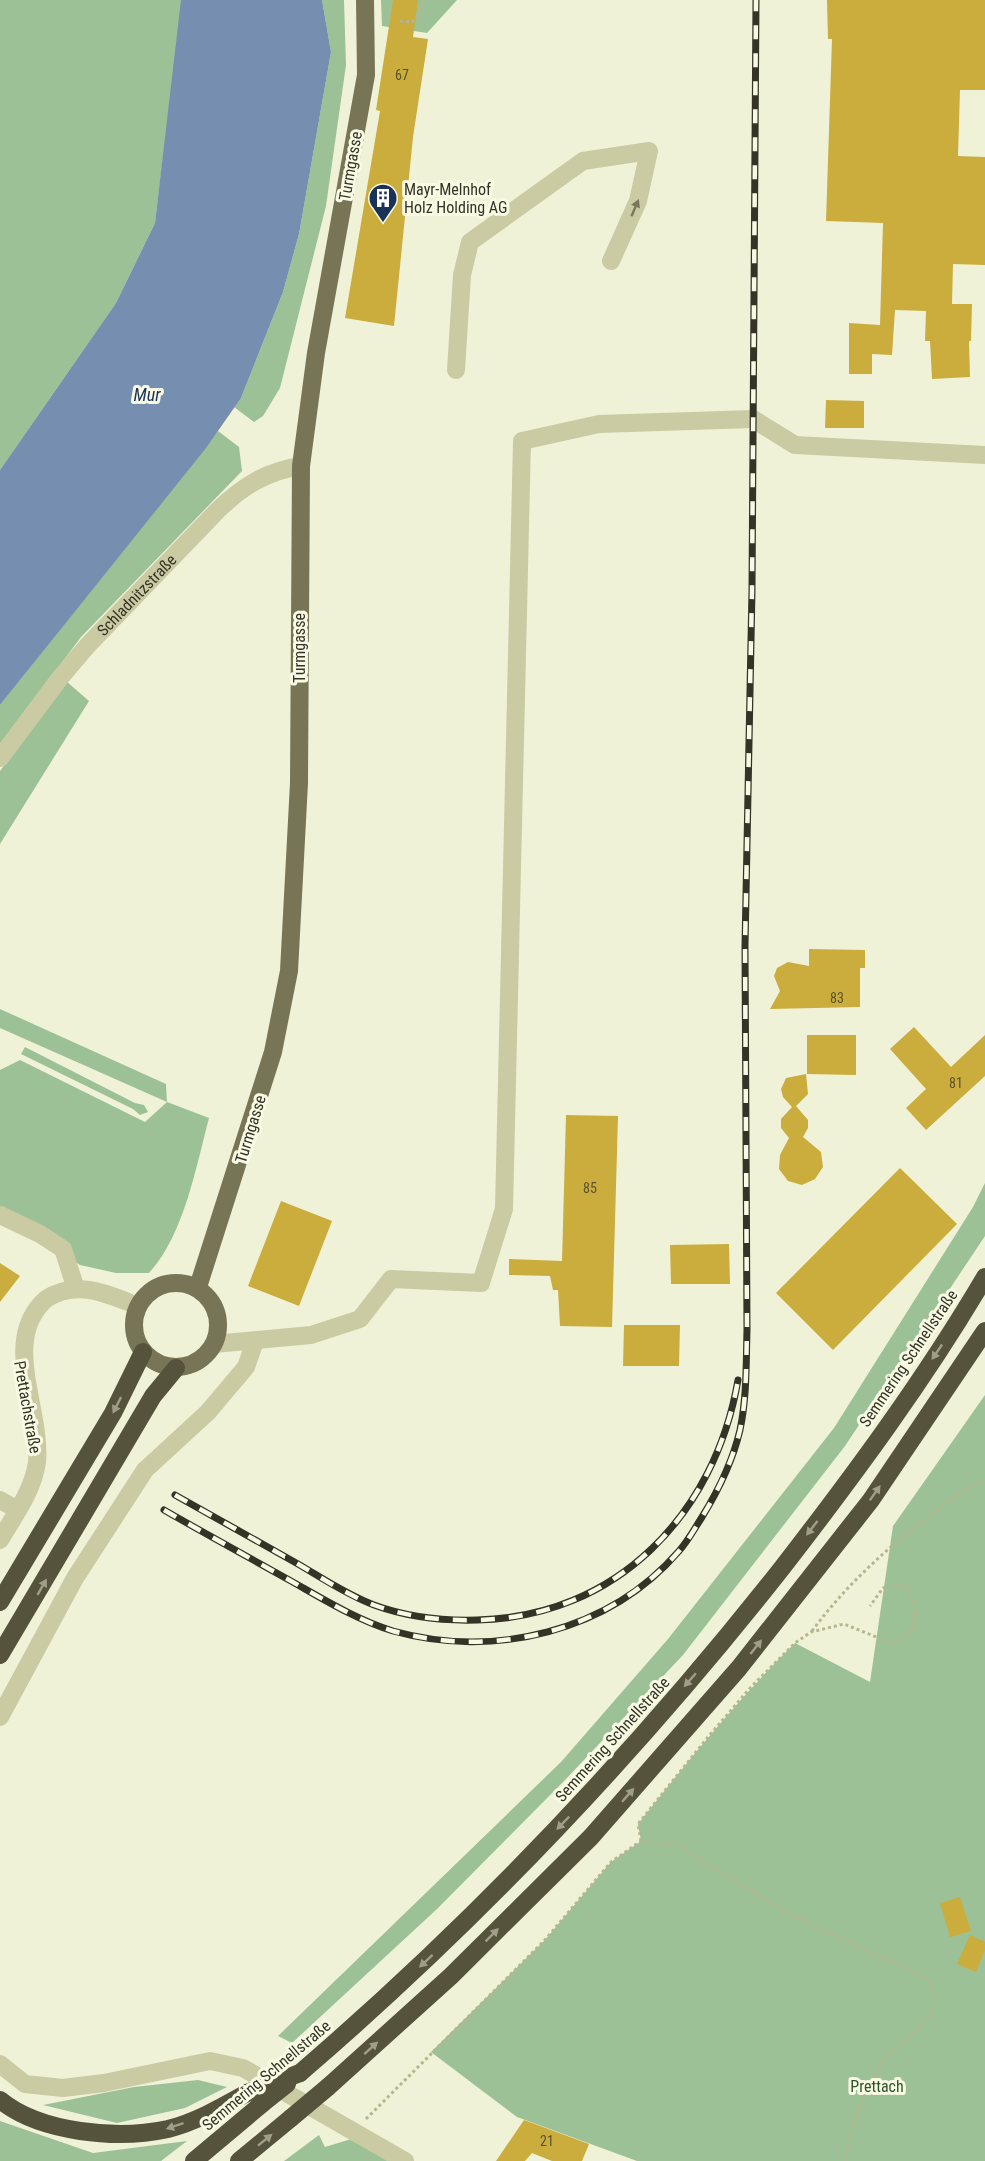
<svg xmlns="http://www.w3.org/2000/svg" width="985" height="2161" font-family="'Roboto Condensed',sans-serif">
<rect width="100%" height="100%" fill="#f0f2d8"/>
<g fill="#9cc197">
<polygon points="0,0 181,0 182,3 155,223 116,303 0,470"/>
<polygon points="322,0 344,0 346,65 326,206 280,388 263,416 254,422 234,407 241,398 283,292 299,234 331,52"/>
<polygon points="381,0 457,0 427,33 382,26"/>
<polygon points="218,431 239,447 242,471 81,637 0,746 0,705"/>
<polygon points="66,681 89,701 0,844 0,771"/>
<path d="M0,1009L166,1084L167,1102L209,1118C196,1167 184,1235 149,1273H116L80,1265L0,1211V1070L20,1060L145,1122L167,1102L0,1028Z"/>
<polygon points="25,1047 135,1103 144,1105 148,1112 140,1115 133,1109 21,1054"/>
<polygon points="985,1183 985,1236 845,1446 683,1655 566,1779 437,1909 292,2043 278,2036 561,1762 668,1639 834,1428 973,1207"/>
<path d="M985,1395V2161H637L517,2117L431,2052L544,1941L611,1862L641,1841L638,1824C688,1761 738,1699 795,1643L870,1682L893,1526Z"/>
<polygon points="198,2080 227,2087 185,2108 117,2123 43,2105 134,2087"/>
<polygon points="0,2121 93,2153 187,2141 161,2161 0,2161"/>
<polygon points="319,2135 325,2147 361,2136 405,2161 284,2161"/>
</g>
<polygon fill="#768eb0" points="181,0 322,0 331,52 299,234 283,292 241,398 206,448 0,705 0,470 116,303 155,223"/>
<g fill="#cbad3d">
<polygon points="393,0 418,0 413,37 428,39 413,137 394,326 345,318 380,111 376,110"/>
<polygon points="827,0 985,0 985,90 960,90 958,156 985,157 985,265 953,264 952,304 972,304 971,341 969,341 970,377 932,379 930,341 925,341 926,311 895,310 892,355 872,354 872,374 849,374 849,323 880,325 883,223 826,221 832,39 828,39"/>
<polygon points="826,400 864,401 864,428 825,428"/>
<polygon points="809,949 865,950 865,968 860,968 860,1007 770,1009 780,991 774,976 777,968 788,962 809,966"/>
<polygon points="914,1027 951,1067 985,1035 985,1076 926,1130 906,1108 926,1089 890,1049"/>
<polygon points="807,1035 856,1035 856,1075 807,1074"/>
<polygon points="806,1074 808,1094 796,1106 808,1120 808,1128 803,1137 821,1152 823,1167 815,1179 802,1185 788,1181 779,1169 780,1155 789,1138 781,1128 781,1119 792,1107 783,1097 781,1089 786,1078"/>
<polygon points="566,1115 618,1116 612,1327 560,1326 558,1290 553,1290 550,1276 509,1275 509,1259 562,1261"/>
<polygon points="900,1168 957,1224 833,1350 776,1293"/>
<polygon points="281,1201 332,1221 299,1306 248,1286"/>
<polygon points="729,1244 730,1284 671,1284 670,1245"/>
<polygon points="0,1263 20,1276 0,1302"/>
<polygon points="624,1325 680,1325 679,1366 623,1366"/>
<polygon points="960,1897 971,1931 950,1937 940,1903"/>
<polygon points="970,1935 985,1942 985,1950 976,1972 957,1964"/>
<polygon points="524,2120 589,2144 582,2161 552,2161 532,2153 525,2161 496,2161"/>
</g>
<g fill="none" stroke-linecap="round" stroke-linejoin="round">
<g stroke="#b6b58e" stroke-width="3" stroke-dasharray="3 3" stroke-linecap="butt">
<polyline points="400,21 412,22 418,16 423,0"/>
<path d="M812,1631C857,1570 921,1518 985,1478"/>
<polyline points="641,1841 638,1824 708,1737 751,1687 795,1643 811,1632 844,1624 891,1643 911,1633 916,1612 907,1584 883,1588 870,1606"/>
<path d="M366,2119L544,1941L611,1862L641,1841L676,1844L787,1913L926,1978C954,2019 904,2033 883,2061C866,2084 849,2133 845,2161"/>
</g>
<g stroke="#cacaa3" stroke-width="18">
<polyline points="456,370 462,275 470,242 583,161 649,151 638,201 611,261"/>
<path id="s1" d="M0,758L60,678L88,645L218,510C243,486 267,471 301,466"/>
<polyline points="0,1215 40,1234 63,1249 76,1289"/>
<polyline points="214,1344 311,1335 360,1319 391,1279 481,1283 504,1209 522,441 599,424 753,419 795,445 985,455"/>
<polyline points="0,1500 18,1510"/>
<path d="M0,1540C14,1516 33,1491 37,1462C42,1409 0,1340 46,1299C77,1279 108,1294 138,1306"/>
<polyline points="0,1717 75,1578 145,1470 208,1412 246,1367 255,1341"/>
<polyline points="0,2064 25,2084 63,2088 104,2083 210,2061 243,2068 405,2161"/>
</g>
<g stroke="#787456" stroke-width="18">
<circle cx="176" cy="1325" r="42"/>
<polyline points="198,1287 273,1052 289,971 299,783 301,466 316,353 366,75 365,0"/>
</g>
<g stroke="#56533c" stroke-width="18">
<polyline points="0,1602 113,1413 143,1352"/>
<polyline points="0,1655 153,1396 176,1368"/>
<path d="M300,2073C478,1920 637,1752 782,1568C854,1475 925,1379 985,1277"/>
<polyline points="328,2087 451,1976 591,1837 739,1668 871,1500 985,1331"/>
<path d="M0,2100C40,2133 118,2140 168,2129C196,2122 222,2107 247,2093"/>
<polyline points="194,2161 263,2103"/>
<polyline points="239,2161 291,2118"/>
</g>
<g stroke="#353326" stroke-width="7">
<g id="rail">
<path d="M175,1495C216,1518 257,1541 298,1564C322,1578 347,1595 374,1605C407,1617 442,1621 477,1620C617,1617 715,1514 738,1380"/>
<path d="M164,1510C206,1534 248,1557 291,1581C323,1599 357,1620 393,1631C494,1659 609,1632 679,1551C688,1541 695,1528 702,1517C718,1491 733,1460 740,1430C747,1397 746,1363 747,1330L745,946L752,590L756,0"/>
</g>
</g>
<use href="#rail" stroke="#f8fae4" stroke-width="4.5" stroke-dasharray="14" stroke-linecap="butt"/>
<g stroke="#56533c" stroke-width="18">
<polyline points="247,2093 300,2073"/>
<polyline points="263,2103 287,2084"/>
<polyline points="291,2118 328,2087"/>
</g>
</g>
<defs><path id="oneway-solid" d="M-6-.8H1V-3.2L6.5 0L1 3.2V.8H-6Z" transform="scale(1.5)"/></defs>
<use fill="#78775e" href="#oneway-solid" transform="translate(635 208) rotate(-67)"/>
<g fill="#9f9e88">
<use href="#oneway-solid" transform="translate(937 1352) rotate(124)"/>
<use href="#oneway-solid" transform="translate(117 1405) rotate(117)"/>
<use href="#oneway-solid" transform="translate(875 1493) rotate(-55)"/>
<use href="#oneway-solid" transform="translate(812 1528) rotate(128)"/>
<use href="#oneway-solid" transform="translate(42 1587) rotate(-60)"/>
<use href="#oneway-solid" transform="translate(756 1647) rotate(-52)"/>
<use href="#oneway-solid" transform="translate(690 1680) rotate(131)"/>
<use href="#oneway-solid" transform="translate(628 1795) rotate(-49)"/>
<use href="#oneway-solid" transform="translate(563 1823) rotate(134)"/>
<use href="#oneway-solid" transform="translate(492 1935) rotate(-45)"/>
<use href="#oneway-solid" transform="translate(426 1961) rotate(137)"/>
<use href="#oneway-solid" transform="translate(371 2048) rotate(-42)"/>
<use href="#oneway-solid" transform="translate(175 2126) rotate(162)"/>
<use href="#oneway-solid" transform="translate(265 2140) rotate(-39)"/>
</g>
<defs>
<g id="building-pin" transform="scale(1.5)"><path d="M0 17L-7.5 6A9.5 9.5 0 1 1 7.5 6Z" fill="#1a3258" stroke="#f8fae4"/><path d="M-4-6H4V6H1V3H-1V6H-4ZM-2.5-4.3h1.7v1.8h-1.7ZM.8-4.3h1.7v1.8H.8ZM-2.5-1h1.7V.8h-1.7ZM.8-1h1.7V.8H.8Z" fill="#fff"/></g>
</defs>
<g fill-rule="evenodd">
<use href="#building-pin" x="383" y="198"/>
</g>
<g text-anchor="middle" stroke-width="6" stroke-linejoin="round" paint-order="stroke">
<g font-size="14" fill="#5a522c">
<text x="402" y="80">67</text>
<text x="837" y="1003">83</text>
<text x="956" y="1088">81</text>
<text x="590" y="1193">85</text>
<text x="547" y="2146">21</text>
</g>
<g font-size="16" fill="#353326" stroke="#f8fae4">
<text transform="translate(350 166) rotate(-80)" y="6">Turmgasse</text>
<text dy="6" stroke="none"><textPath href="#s1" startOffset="213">Schladnitzstraße</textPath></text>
<text transform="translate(299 648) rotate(-90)" y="6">Turmgasse</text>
<text transform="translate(250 1129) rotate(-73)" y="6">Turmgasse</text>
<text transform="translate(908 1358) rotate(-56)" y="6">Semmering Schnellstraße</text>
<text transform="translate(28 1407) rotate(80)" y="6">Prettachstraße</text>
<text transform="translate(612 1739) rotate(-48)" y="6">Semmering Schnellstraße</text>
<text transform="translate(266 2075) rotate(-40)" y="6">Semmering Schnellstraße</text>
</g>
<g font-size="16" fill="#353326" stroke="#f8fae4" text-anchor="start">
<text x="404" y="195">Mayr-Melnhof<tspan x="404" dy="18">Holz Holding AG</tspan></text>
</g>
<g font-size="16" fill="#2c5428" stroke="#f8fae4">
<text x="877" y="2092">Prettach</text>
</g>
<g font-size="18" font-style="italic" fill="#1a3258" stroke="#f8fae4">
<text x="147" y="401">Mur</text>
</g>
</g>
</svg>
